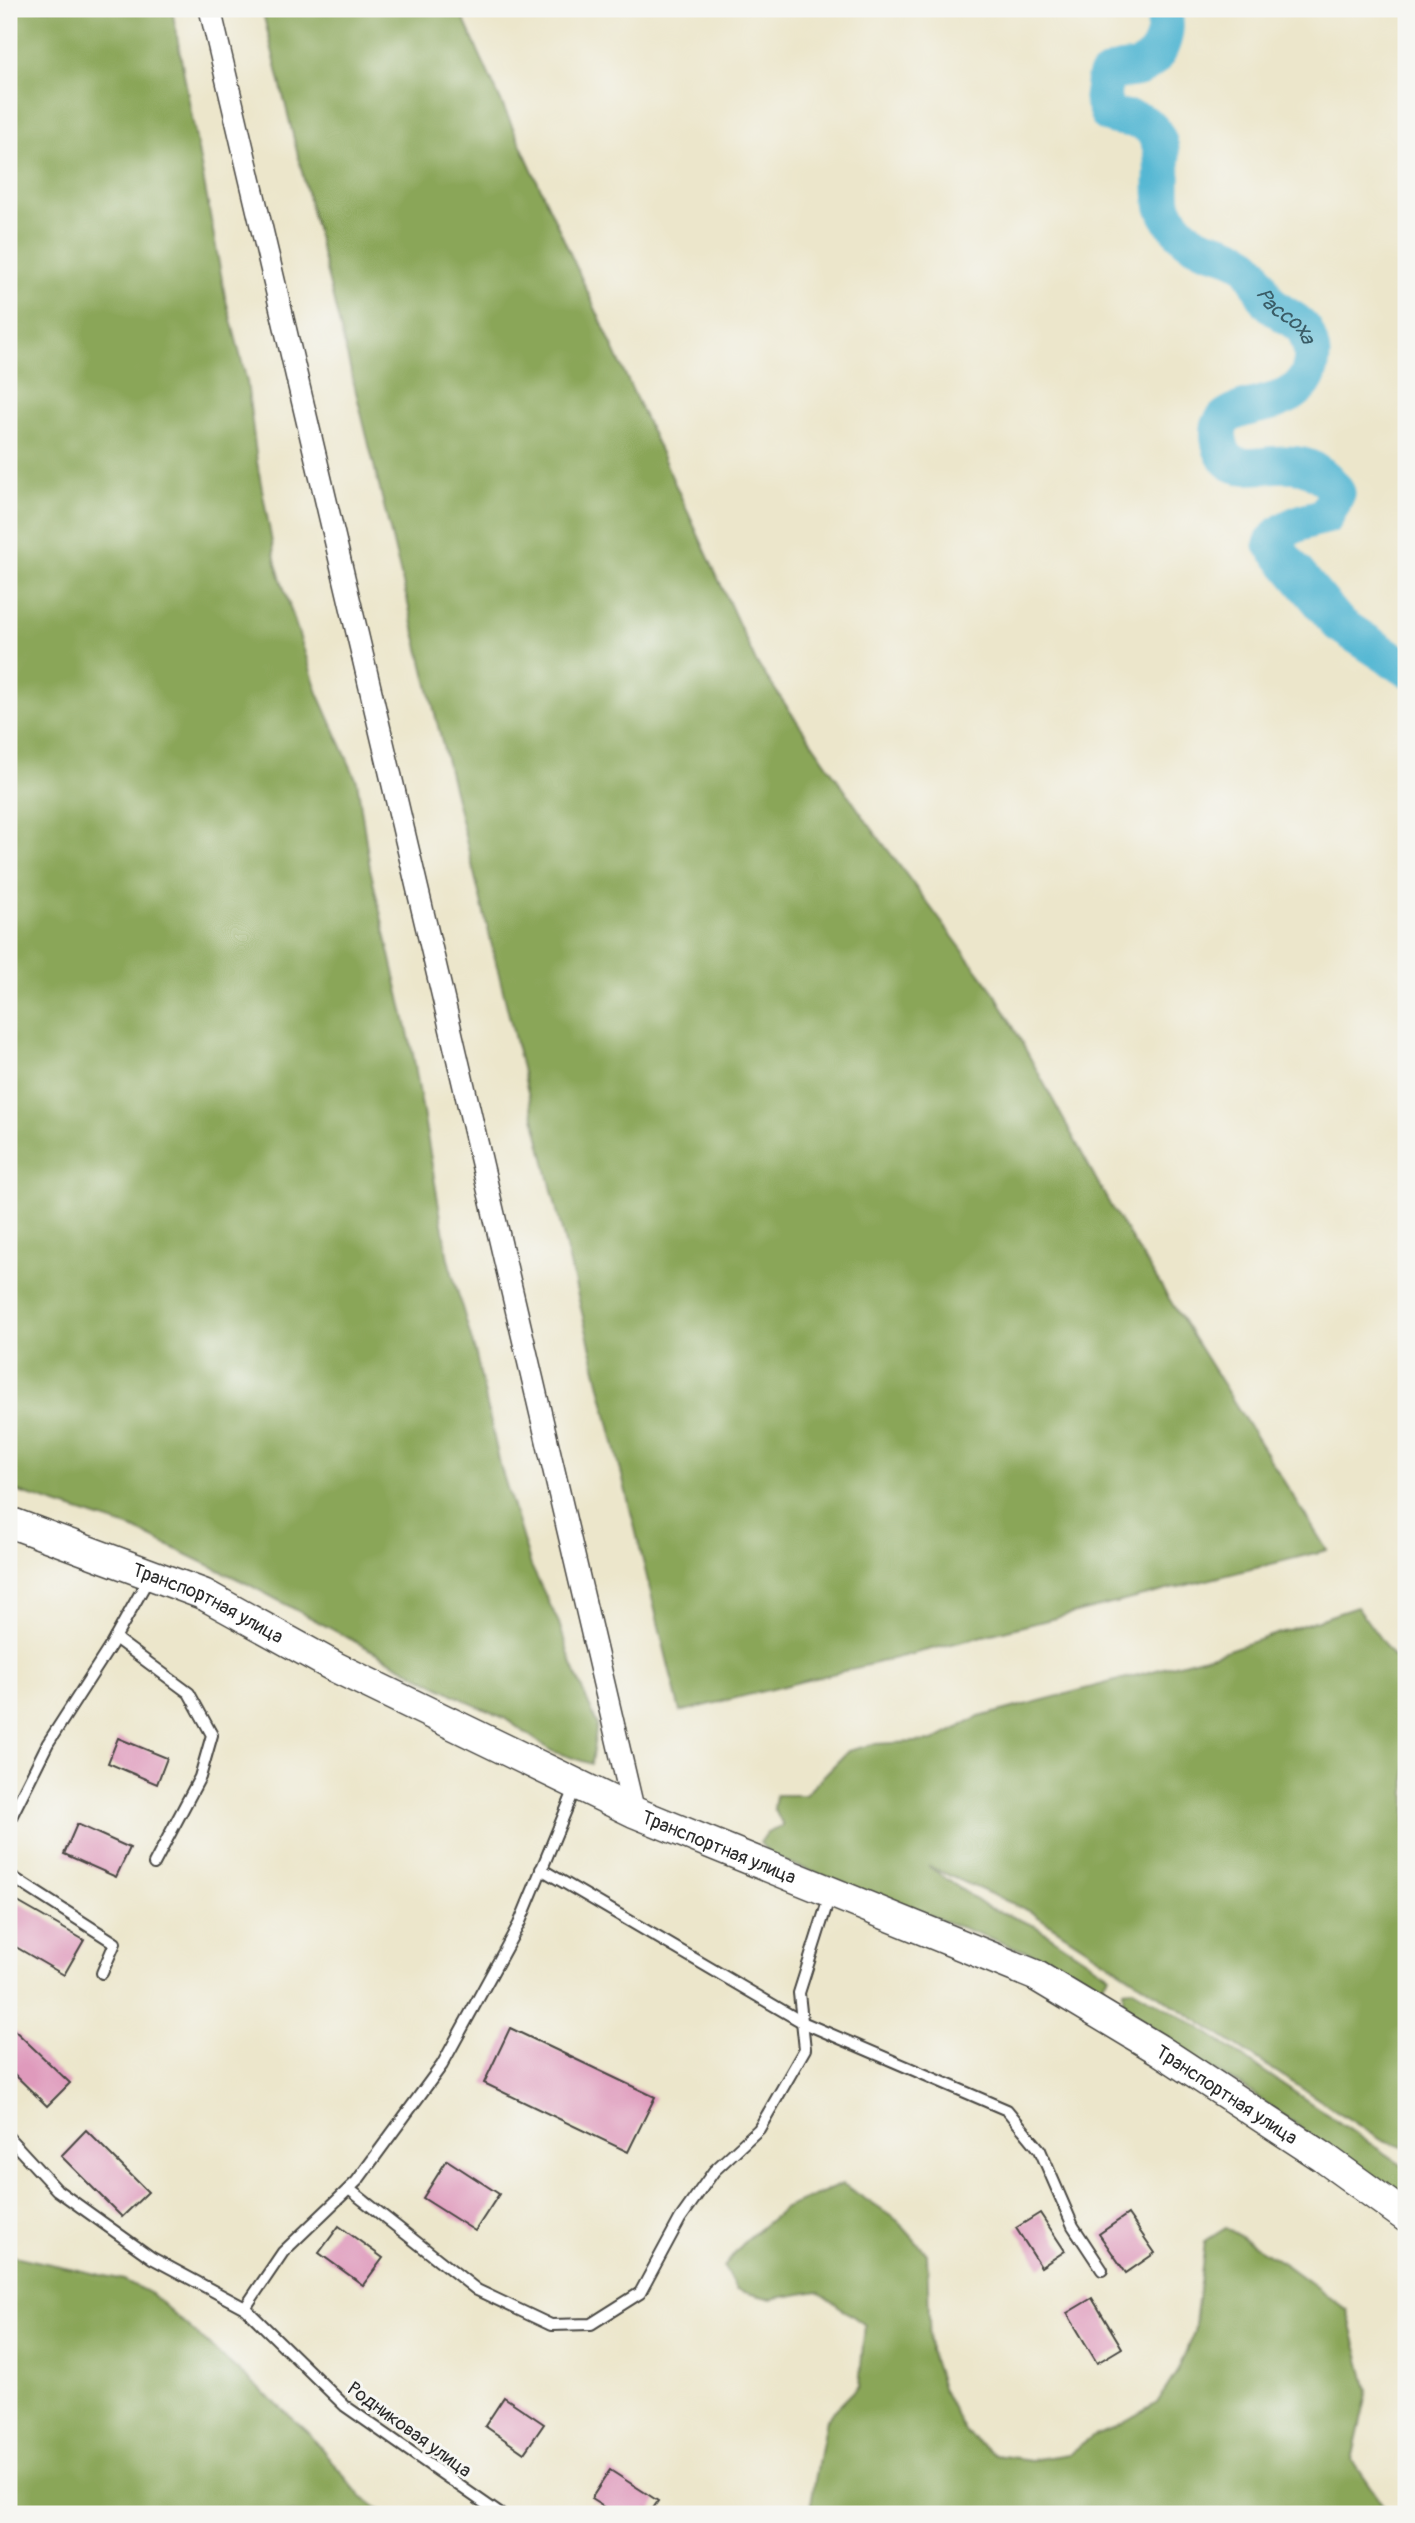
<svg xmlns="http://www.w3.org/2000/svg" width="1415" height="2523" font-family="Pangolin,sans-serif">
<rect width="100%" height="100%" fill="#f6f6f2"/>
<filter id="ink" filterUnits="userSpaceOnUse"><feTurbulence type="fractalNoise" baseFrequency=".0143" numOctaves="2"/><feDisplacementMap in="SourceGraphic" scale="14" xChannelSelector="R" yChannelSelector="G"/><feConvolveMatrix kernelMatrix="1 2 1 2 8 2 1 2 1" color-interpolation-filters="sRGB"/></filter>
<filter id="wash" filterUnits="userSpaceOnUse"><feTurbulence type="fractalNoise" baseFrequency=".00686" numOctaves="4" result="noise"/><feDisplacementMap in="SourceGraphic" scale="28" xChannelSelector="R" yChannelSelector="G"/><feGaussianBlur stdDeviation="1.57" result="paint"/><feColorMatrix in="noise" values="0 0 0 0 0 0 0 0 0 0 0 0 0 0 0 0 0 1.4 0 .05"/><feComposite in="paint" operator="in"/></filter>
<g filter="url(#wash)">
<rect width="100%" height="100%" fill="#ece6cb"/>
<g fill="#8aa659" stroke="#5a6842" stroke-width="2">
<polygon points="9,9 172,9 225,296 247,382 257,462 276,564 318,693 357,781 370,868 413,1054 448,1259 476,1355 500,1465 531,1566 559,1623 572,1665 597,1724 591,1764 552,1751 504,1718 466,1701 246,1583 134,1529 9,1489"/>
<polygon points="262,9 459,9 756,662 867,822 996,995 1110,1205 1327,1550 680,1712"/>
<polygon points="1357,1607 1406,1674 1406,2148 1383,2141 1029,1911 928,1866 985,1906 1035,1926 1109,1975 1101,1986 1080,1982 1046,1959 773,1857 760,1843 767,1833 783,1826 774,1808 776,1795 805,1795 848,1751 874,1744 933,1741 979,1717 1213,1655"/>
<polygon points="1133,1989 1196,2025 1406,2168 1406,2204 1241,2085 1186,2055 1123,2004 1123,1990"/>
<polygon points="843,2184 898,2221 927,2254 930,2350 943,2390 964,2431 995,2455 1031,2460 1068,2454 1094,2435 1113,2428 1157,2403 1178,2370 1194,2332 1205,2241 1226,2228 1286,2265 1347,2310 1368,2390 1352,2460 1389,2514 809,2514 826,2419 859,2386 865,2325 818,2291 771,2299 736,2290 724,2267 746,2240 785,2208"/>
<polygon points="9,2255 124,2280 151,2294 308,2432 361,2497 385,2514 9,2514"/>
</g>
<g fill="none" stroke-linecap="round" stroke-linejoin="round">
<path stroke="#55b7d3" stroke-width="37" id="s1" d="M1163,9C1169,29 1163,56 1141,67C1128,73 1121,66 1105,78L1102,98L1108,114C1119,120 1133,116 1144,123C1173,141 1157,182 1164,207C1168,219 1177,229 1186,237C1201,251 1225,249 1243,262C1259,273 1259,293 1272,305C1281,314 1298,320 1305,331C1308,337 1312,350 1312,356C1309,429 1201,384 1221,448C1236,494 1300,432 1337,493L1326,516C1307,520 1282,526 1272,544L1339,624L1406,668"/>
</g>
<g id="blocks">
<g fill="#df9abc">
<polygon points="118,1738 167,1758 157,1784 108,1763"/>
<polygon points="77,1824 130,1848 116,1877 64,1854"/>
<polygon points="9,1897 84,1940 64,1975 9,1943"/>
<polygon points="9,2025 70,2083 47,2106 9,2069"/>
<polygon points="510,2028 655,2097 628,2152 484,2083"/>
<polygon points="86,2130 148,2192 122,2217 61,2156"/>
<polygon points="447,2160 499,2194 475,2231 423,2198"/>
<polygon points="1040,2213 1065,2251 1041,2267 1016,2228"/>
<polygon points="1128,2214 1155,2253 1126,2273 1099,2234"/>
<polygon points="339,2226 383,2258 363,2285 319,2253"/>
<polygon points="1092,2298 1122,2348 1097,2363 1067,2313"/>
<polygon points="504,2397 544,2424 524,2453 485,2426"/>
<polygon points="610,2470 658,2501 649,2514 615,2514 591,2499"/>
</g>
</g>
</g>
<g filter="url(#ink)">
<use href="#blocks" fill-opacity="0" stroke="#484743" stroke-width="2"/>
<g fill="none" stroke-linecap="round" stroke-linejoin="round">
<g stroke="#484743" stroke-width="14">
<g id="lane">
<polyline points="115,1638 189,1693 212,1735 200,1777 154,1864"/>
<polyline points="9,1821 48,1743 111,1645 150,1576"/>
<polyline points="541,1869 802,2022 1007,2110 1040,2150 1073,2226 1102,2270"/>
<polyline points="9,1875 115,1943 102,1973"/>
<polyline points="9,2138 57,2190 152,2258 245,2308 283,2252 357,2181 442,2065 519,1924 576,1786"/>
<polyline points="349,2189 477,2290 551,2325 591,2324 640,2293 680,2219 714,2171 759,2129 805,2049 799,1993 830,1895"/>
<polyline points="245,2308 345,2406 500,2514"/>
</g>
</g>
<g stroke="#484743" stroke-width="24">
<path id="street" d="M210,9C349,611 496,1210 634,1812"/>
</g>
<g stroke="#484743" stroke-width="33">
<g id="secondary">
<path id="s2" d="M9,1522L203,1594L335,1667L634,1812L1035,1975L1158,2049L1323,2157L1406,2217"/>
</g>
</g>
<use href="#lane" stroke="#fff" stroke-width="10"/>
<use href="#street" stroke="#fff" stroke-width="21"/>
<use href="#secondary" stroke="#fff" stroke-width="30"/>
</g>
</g>
<g text-anchor="middle" stroke-width="6" stroke-linejoin="round" paint-order="stroke">
<g font-size="19" fill="#2b2b2b" stroke="#f6f6f2">
<text dy="7" stroke="none"><textPath href="#s2" startOffset="215">Транспортная улица</textPath></text>
<text dy="7" stroke="none"><textPath href="#s2" startOffset="782">Транспортная улица</textPath></text>
<text dy="7" stroke="none"><textPath href="#s2" startOffset="1349">Транспортная улица</textPath></text>
<text transform="translate(410 2429) rotate(36)" y="7">Родниковая улица</text>
</g>
<g font-size="21" font-style="italic" fill="#3a5c66" stroke="#f6f6f2">
<text dy="7" stroke="none"><textPath href="#s1" startOffset="441">Рассоха</textPath></text>
</g>
</g>
<rect width="1415" height="2523" fill="none" stroke="#f6f6f2" stroke-width="35"/>
</svg>
